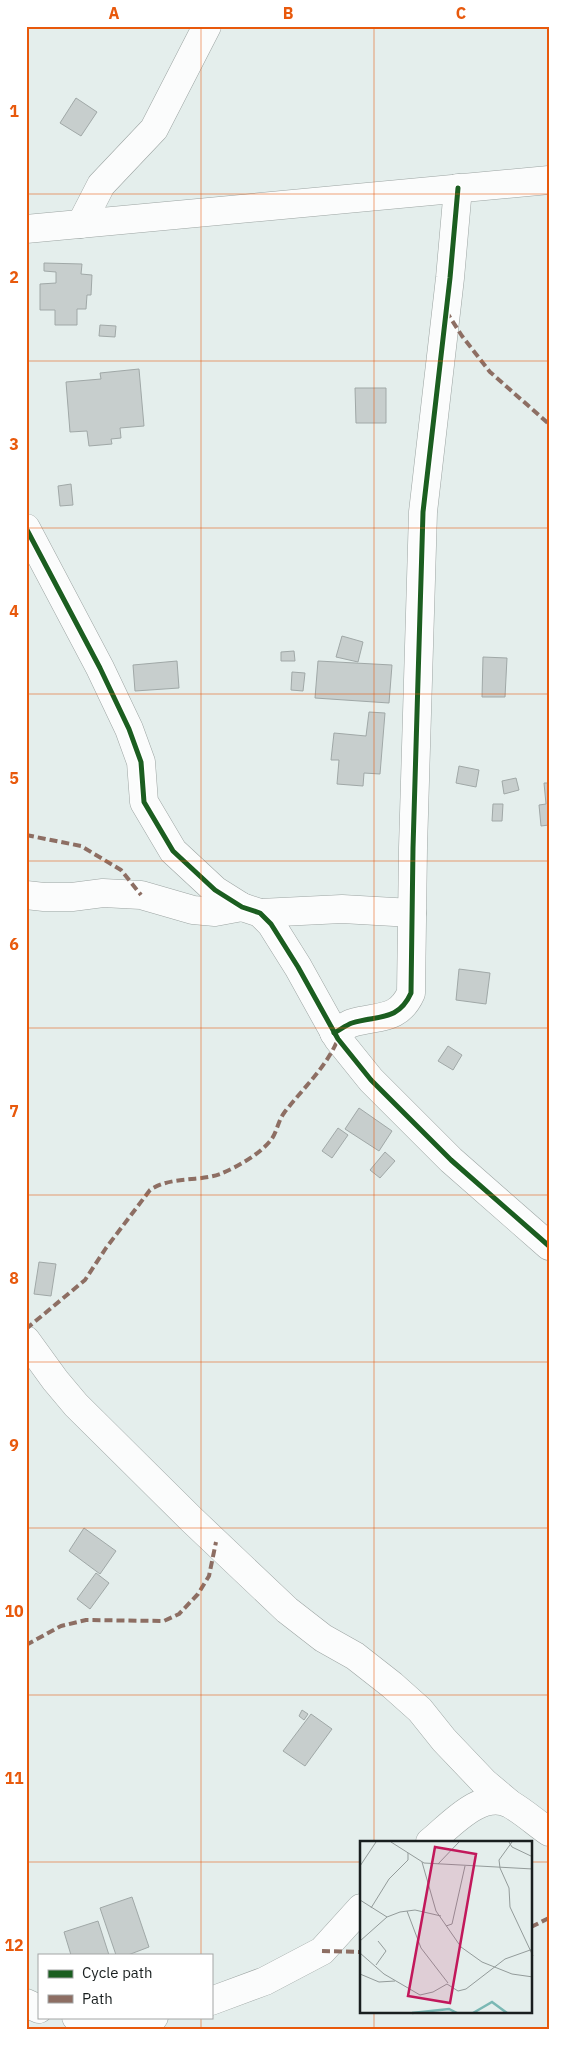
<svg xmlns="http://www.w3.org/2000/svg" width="575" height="2056" font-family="'IBM Plex Sans',sans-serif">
<rect width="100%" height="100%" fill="#e4eeec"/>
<g fill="#c7cecd" stroke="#a0a8a7">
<polygon points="76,98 97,112 81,136 60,123"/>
<polygon points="44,263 82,264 81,274 92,275 91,295 87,295 86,309 77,309 77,325 55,325 55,310 40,310 40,284 56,283 56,272 44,271"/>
<polygon points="100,325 116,326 115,337 99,336"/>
<polygon points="139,369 144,426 120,428 121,438 111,439 112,444 89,446 87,431 70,432 66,382 101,379 100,373"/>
<polygon points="355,388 386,388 386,423 356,423"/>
<polygon points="71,484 73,505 60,506 58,486"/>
<polygon points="342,636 363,642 358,662 336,657"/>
<polygon points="294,651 295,661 281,661 281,652"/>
<polygon points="483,657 507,658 505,697 482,697"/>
<polygon points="177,661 179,688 135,691 133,665"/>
<polygon points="318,661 392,665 389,703 315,698"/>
<polygon points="292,672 305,673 303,691 291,690"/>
<polygon points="369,712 385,713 380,774 364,773 363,786 337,784 339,760 331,760 334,733 366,736"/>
<polygon points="459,766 479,770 476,787 456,783"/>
<polygon points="516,778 519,790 504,794 502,781"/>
<polygon points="544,783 549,783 549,825 541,826 539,805 546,804"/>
<polygon points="493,804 503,804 502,821 492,821"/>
<polygon points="459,969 490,973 486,1004 456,1000"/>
<polygon points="448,1046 462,1055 453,1070 438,1061"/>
<polygon points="359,1108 392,1131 379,1151 345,1129"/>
<polygon points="338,1128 348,1135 332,1158 322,1151"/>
<polygon points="385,1152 395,1161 380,1178 370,1170"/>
<polygon points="39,1262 56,1264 51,1296 34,1294"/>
<polygon points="84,1528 116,1551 100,1574 69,1551"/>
<polygon points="96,1573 109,1583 90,1609 77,1599"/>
<polygon points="302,1710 308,1714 304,1720 299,1716"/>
<polygon points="311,1714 332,1729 305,1766 283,1751"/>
<polygon points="132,1897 149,1947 128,1955 116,1955 100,1908"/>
<polygon points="98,1921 109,1955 71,1955 64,1932"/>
</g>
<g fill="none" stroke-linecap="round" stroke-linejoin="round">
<g stroke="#9ca4a2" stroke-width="29">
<g id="minor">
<polyline points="81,224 101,185 154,129 207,26"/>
<polyline points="26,229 549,180"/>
<polyline points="26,528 100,668 129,729 141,762 144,802 173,851 215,890 242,907 260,913 271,924 298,967 338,1039 371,1080 451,1160 549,1246"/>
<polyline points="26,895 44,897 72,897 103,893 141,895 193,910 215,912 242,907"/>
<polyline points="260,913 342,909 412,913"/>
<path d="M334,1033C340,1030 346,1025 352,1023C377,1015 398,1022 411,993L413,848L423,512L450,278L458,188"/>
<polyline points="26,1340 55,1380 76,1405 191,1519 287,1610 323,1638 355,1656 392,1685 420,1710 444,1740 484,1782 509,1803"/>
<path d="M430,1842C450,1826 481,1789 510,1804C524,1812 536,1823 549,1832"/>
<polyline points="211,2001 265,1981 322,1951 361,1908"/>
<polyline points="26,2003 39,2009"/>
<polyline points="76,2017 95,2021 154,2017"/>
</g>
</g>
<use href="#minor" stroke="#fbfcfc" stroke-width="28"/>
<g stroke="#8d6e63" stroke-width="4" stroke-dasharray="8 4" stroke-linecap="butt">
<polyline points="446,311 462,336 490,372 549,424"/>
<polyline points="26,835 81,846 121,870 141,895"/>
<path d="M26,1329L85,1280L106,1248L150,1190C171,1176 197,1182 220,1174C237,1167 259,1155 271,1140C277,1132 278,1121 284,1113C303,1088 326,1068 338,1039"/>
<polyline points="26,1645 61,1626 86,1620 164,1621 179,1614 198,1594 209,1576 216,1542"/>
<polyline points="531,1927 549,1918"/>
<polyline points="322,1951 361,1952"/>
</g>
<g stroke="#fff" stroke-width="8">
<g id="cycleway">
<polyline points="26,528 100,668 129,729 141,762 144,802 173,851 215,890 242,907 260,913 271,924 298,967 338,1039 371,1080 451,1160 549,1246"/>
<path d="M334,1033C340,1030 346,1025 352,1023C377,1015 398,1022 411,993L413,848L423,512L450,278L458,188"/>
</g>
</g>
<use href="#cycleway" stroke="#1b5e20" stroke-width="5"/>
</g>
<path fill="none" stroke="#e8590c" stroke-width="1" stroke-opacity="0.55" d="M201,26V1955M374,26V1842M26,194H549M26,361H549M26,528H549M26,694H549M26,861H549M26,1028H549M26,1195H549M26,1362H549M26,1528H549M26,1695H549M26,1862H361M531,1862H549M374,2012V2030M201,2017V2030"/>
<g transform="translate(360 1841)">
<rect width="172" height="172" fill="#e4eeec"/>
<path fill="none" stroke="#7ab8b4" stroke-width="2.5" d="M52,172L89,168L97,172M113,172L132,161L147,172"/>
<path fill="none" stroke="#939b9a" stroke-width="1" d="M31,1L64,22L173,28M149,1L152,6L173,16M152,1L139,19L140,27L149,47L150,66L173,115M62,21L76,70L101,106L122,121L152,133L173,136M78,23L99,1M0,25L16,1M0,59L27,76M11,67L29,38L48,19V12M47,70L61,107L88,142M86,85L92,83L105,25M0,100L27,76L40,71L55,69L81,75M0,112L24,133L60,154L73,151L87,143L98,150L106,148L145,118L173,108M16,124L26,110L18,100M0,133L19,141L35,140"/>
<path fill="#c2185b" fill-opacity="0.15" stroke="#c2185b" stroke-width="2.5" d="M75,6L116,13L90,162L48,155Z"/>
<rect width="172" height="172" fill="none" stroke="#191f1f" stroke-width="2.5"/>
</g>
<rect width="575" height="2056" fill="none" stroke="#ffffff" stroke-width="55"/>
<rect x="38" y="1954" width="175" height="65" fill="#ffffff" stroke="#a3a5a5"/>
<rect x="48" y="1970" width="25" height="8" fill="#1b5e20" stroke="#a3a5a5"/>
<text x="82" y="1978" font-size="15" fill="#191f1f">Cycle path</text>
<rect x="48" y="1995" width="25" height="8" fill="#8d6e63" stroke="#a3a5a5"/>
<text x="82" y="2004" font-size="15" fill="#191f1f">Path</text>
<rect x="28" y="28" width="520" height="2000" fill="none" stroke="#e8590c" stroke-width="2"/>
<g font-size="16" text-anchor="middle" font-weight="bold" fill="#e8590c">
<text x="114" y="19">A</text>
<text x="288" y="19">B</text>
<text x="461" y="19">C</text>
<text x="14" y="117">1</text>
<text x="14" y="283">2</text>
<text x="14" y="450">3</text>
<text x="14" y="617">4</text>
<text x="14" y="784">5</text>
<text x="14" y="950">6</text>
<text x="14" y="1117">7</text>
<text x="14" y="1284">8</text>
<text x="14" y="1451">9</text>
<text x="14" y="1617">10</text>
<text x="14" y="1784">11</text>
<text x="14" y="1951">12</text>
</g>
</svg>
